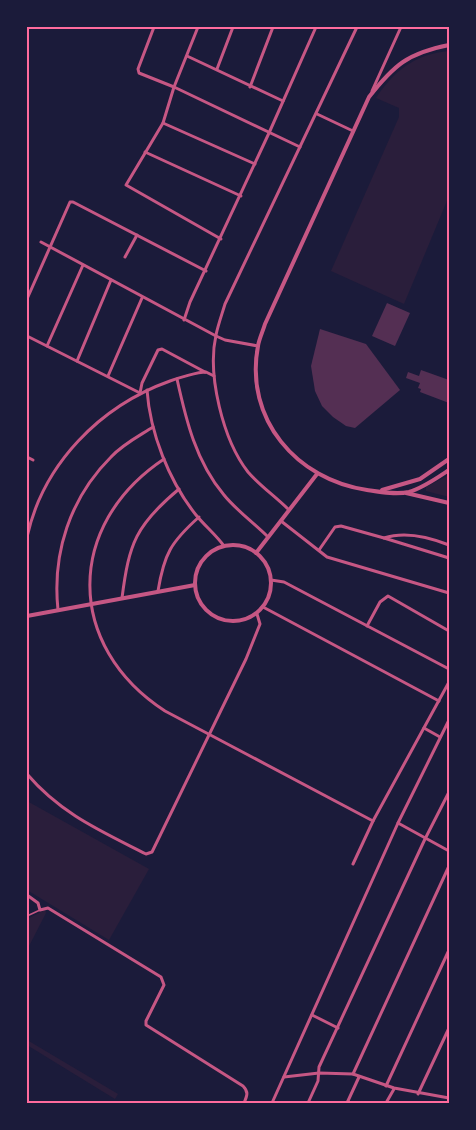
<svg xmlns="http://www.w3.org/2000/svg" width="476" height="1130" font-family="'Space Grotesk',sans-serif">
<rect width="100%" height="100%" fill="#1b1b3a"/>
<g fill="#2a1e3b">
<path d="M449,51V196L404,304L331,271L399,117V108L376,98C394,71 415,54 449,51Z"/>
<polygon points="449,475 449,497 426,491 426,487"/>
<polygon points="27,801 149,869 109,940 27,890"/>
<polygon points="45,910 46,913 27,950 27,919"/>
<polygon points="27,1040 118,1094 115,1099 27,1045"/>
</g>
<g fill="#542f53">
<polygon points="387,303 410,313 395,346 372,336"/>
<polygon points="320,329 366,344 400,390 355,428 346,426 333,417 322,406 315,391 311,366"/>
<polygon points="421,370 449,380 449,403 420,392 421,389 418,388 420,383 406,378 408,372 419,376"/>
</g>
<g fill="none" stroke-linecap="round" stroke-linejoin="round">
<polyline stroke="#c65784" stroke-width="1.5" points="27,916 40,910"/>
<g stroke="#c65784" stroke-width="3">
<polyline points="154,27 138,69 139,73 174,87 300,147"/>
<polyline points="198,27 174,87 163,123 126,185 221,239"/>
<polyline points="187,56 283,101"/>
<polyline points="217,69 233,27"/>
<polyline points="250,87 273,27"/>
<polyline points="372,91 401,27"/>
<polyline points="317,114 353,131"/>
<polyline points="163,123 255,164"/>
<polyline points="145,152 241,196"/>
<polyline points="41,242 216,336 225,340 258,346"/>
<polyline points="125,257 137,235"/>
<polyline points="27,299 70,202 73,202 206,271"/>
<polyline points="184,320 190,302 269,133 316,27"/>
<polyline points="27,336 140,393 142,383 158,350 162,349 205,372"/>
<polyline points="47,346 83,265"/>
<polyline points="77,361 111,280"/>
<polyline points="108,376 142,298"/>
<path d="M177,379C186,420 196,462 224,495C236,510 254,523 268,537"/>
<path d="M147,390C150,433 169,481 196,515C205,526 216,535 224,546"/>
<polyline points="27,457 33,460"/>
<path d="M164,459C65,525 65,646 165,711L373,821"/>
<path d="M289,510C276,497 260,486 248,472C223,440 207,375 216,335C218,325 222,314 225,304L357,27"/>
<polyline points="281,521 327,557 449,593"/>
<path d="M27,537C43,464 100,406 170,381C178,378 198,372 206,372C206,372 214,376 214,376"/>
<path d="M449,545C429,537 405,531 384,538L449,558"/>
<polyline points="319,550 335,527 341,526 384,538"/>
<polyline points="271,580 284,582 449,669"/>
<path d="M158,591C164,554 171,542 199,517"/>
<path d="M122,598C129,543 136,525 179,489"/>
<polyline points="263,607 439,701"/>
<path d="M58,610C52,553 70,498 111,457C123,444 139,436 153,427"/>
<polyline points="367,626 380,602 388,596 449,631"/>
<polyline points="424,728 440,737"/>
<path d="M27,774C61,814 101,831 146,854L152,852L246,659L260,624L257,614"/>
<polyline points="398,823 449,851"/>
<polyline points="353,864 373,821 449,682"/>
<path d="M27,895L38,903L40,910L48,908L161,977L164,985L146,1021V1025L243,1086C249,1092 247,1096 244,1103"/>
<polyline points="312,1015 338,1028"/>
<polyline points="353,1074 449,866"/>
<polyline points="284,1077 319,1073 353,1074 394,1088 449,1098"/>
<polyline points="386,1086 449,950"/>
<polyline points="418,1094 449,1028"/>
<polyline points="272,1103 398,823 449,720"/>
<polyline points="308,1103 318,1081 319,1067 425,839 449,792"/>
<polyline points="347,1103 359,1077"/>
<polyline points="386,1103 394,1089"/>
</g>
<g stroke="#c65784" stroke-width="4">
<path d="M449,45C408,53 394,65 369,97L265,324C263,331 259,339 258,346C244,419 297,480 367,490C380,492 396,495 409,492C423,488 437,478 449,470"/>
<polyline points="382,490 420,479 449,459"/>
<polyline points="406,493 449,503"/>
<circle cx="233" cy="583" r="38"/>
<polyline points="256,553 317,474"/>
<polyline points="27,616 195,585"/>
</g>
</g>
<rect width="476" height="1130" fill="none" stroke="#1b1b3a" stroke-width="57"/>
<rect x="28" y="28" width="420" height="1074" fill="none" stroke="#ff6b9d" stroke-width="2"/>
</svg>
